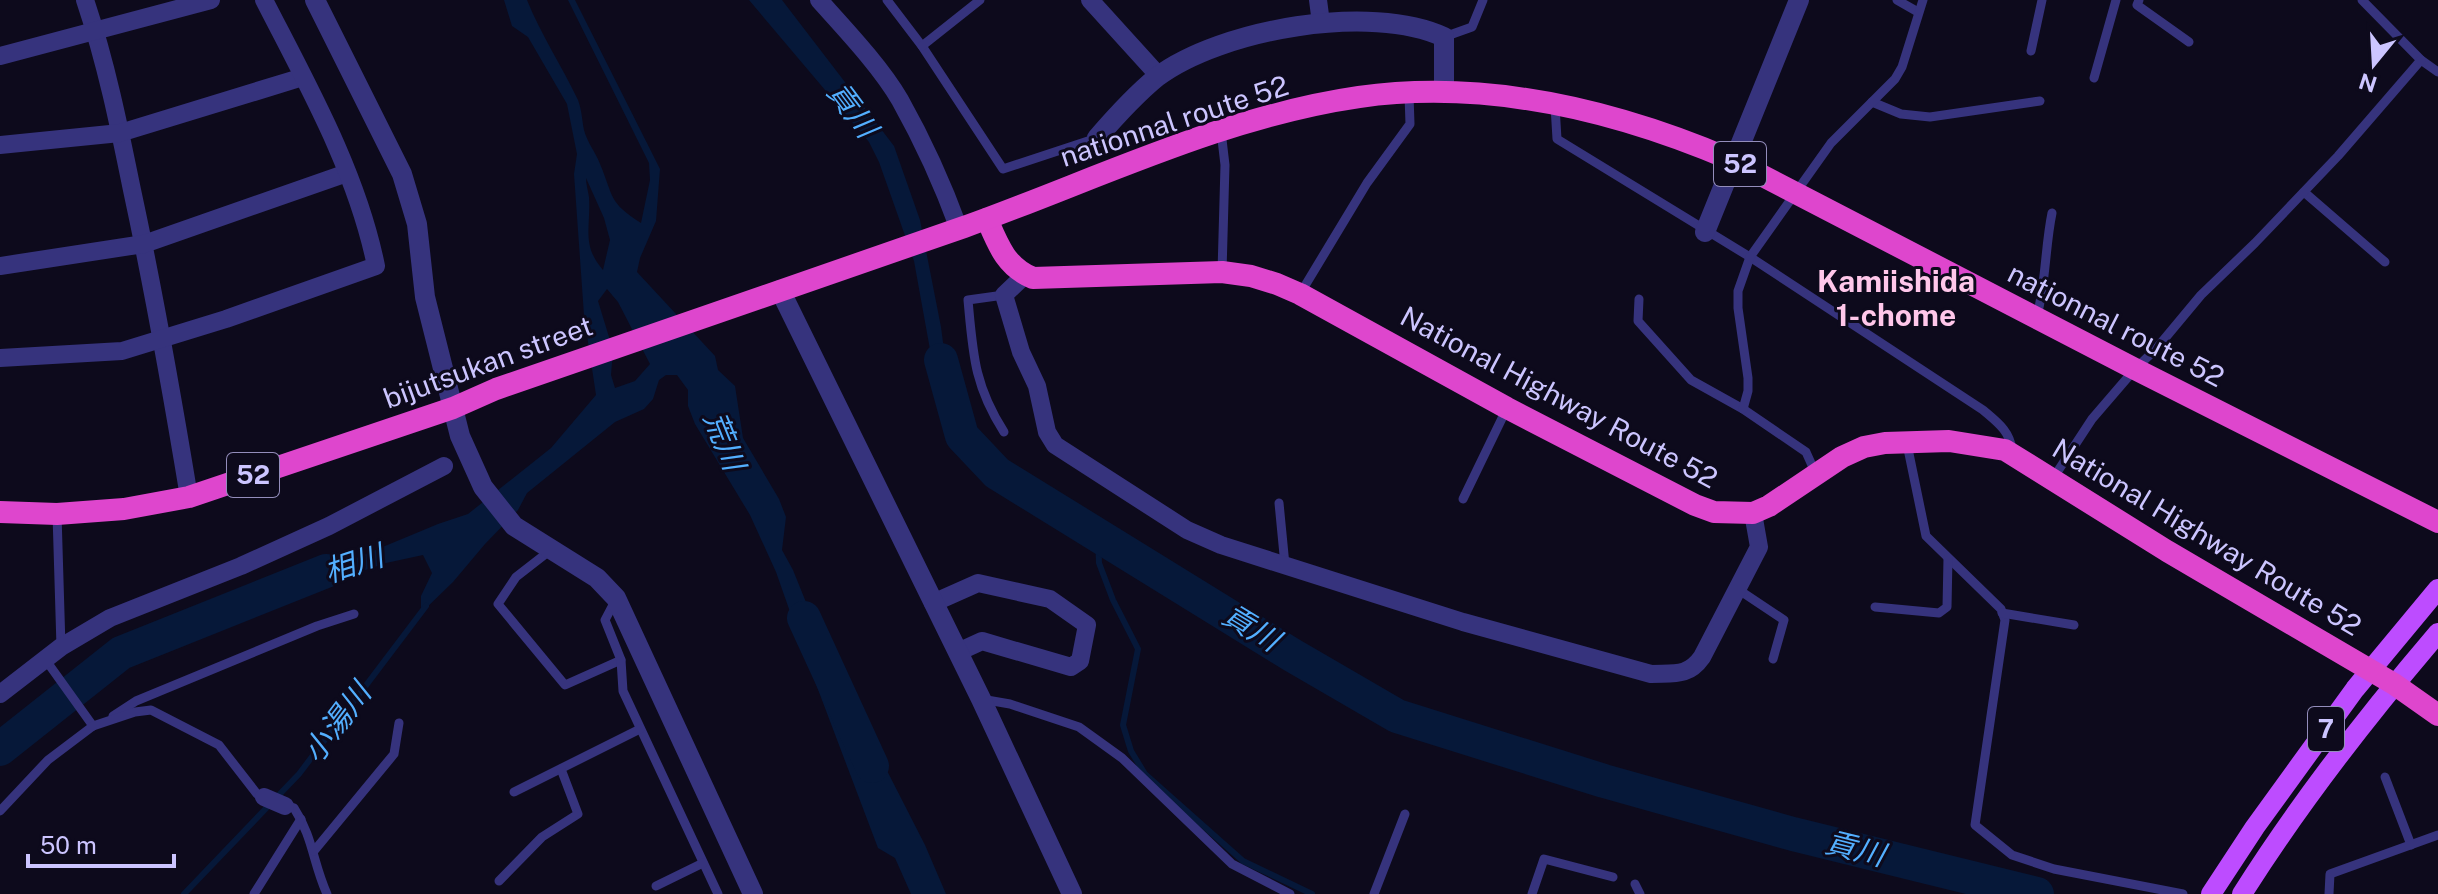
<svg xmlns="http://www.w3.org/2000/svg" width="2438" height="894" font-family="'Public Sans','Noto Sans JP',sans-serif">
<rect width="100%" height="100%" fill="#0d0a1c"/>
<g fill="#061839" fill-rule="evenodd">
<path d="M504,0H527C541,35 562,66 578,100C582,111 582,120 584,130C587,142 596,153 600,164C614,197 608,202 641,223L650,180L649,163L568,0H575L660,169L656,221L640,258L637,272L715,356L718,370L735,386L743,438L779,499L786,517L782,550L793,570L820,637L825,683L849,722L860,728L879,755L925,845L946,894H911L895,858L878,848L808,663L776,572L750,515L695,424L688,406V390L677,375H666L659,380L653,399L644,409L615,422L527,493L518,510L485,544L453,582L421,613V596L432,573L423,555L386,563L339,579L284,588L438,524L468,514L551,448L596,395L584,315L574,174L577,154L567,104L528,37L512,26ZM586,178L604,218L610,240L603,270C581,245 591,227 589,197C588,191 586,184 586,178ZM607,289L618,302L650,364L635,381L615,388L611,375L613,350L598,301Z"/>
<polygon points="749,0 782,0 894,146 920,220 941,327 951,403 931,355 914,261 879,162 869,142"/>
</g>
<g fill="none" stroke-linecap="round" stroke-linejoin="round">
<g stroke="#061839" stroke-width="6">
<polyline points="1098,535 1099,563 1113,600 1138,649 1123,725 1131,751 1145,774 1243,861 1312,894"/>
<polyline points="184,894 299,774 426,606"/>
</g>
<g stroke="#061839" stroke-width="34">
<polyline points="941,360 962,436 997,473 1292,655 1397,716 1604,781 1793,834 2037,894"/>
<polyline points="804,618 872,766"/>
<polyline points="0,749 121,653 326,571"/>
</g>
<g stroke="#36337d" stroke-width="9">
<polyline points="887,0 922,46 1003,169 1097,138"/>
<polyline points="1897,0 1918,12"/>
<polyline points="2139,0 2137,5 2189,42"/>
<polyline points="2362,0 2421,60 2438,72"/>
<polyline points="1444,37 1472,27 1483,0"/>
<polyline points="922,46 980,0"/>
<polyline points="2031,51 2042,0"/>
<polyline points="2094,78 2116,0"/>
<polyline points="1872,102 1901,114 1930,117 2040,101"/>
<path d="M1555,106L1557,139L1750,257L1983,410C1997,422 2010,431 2012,450"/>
<polyline points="1221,131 1225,165 1222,272"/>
<polyline points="2304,192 2385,262"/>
<polyline points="1300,294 1367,183 1410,124 1409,95"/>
<path d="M1004,295L968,300C973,354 974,385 1004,432"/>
<polyline points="1639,299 1638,321 1691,380 1743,409 1806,452 1815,472"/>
<path d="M2037,316C2046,282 2045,247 2052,213"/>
<polyline points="1743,409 1748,391 1748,378 1738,308 1738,291 1750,257 1831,143 1895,79 1902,67 1923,0"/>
<polyline points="1907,444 1926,536 2001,609 2005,620 1975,825 2012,855 2054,869 2183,894"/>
<polyline points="2052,480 2092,419 2135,369 2156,349 2201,295 2255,243 2338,156 2421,60"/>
<polyline points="1463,499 1507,408"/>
<polyline points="1279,503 1285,565"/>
<polyline points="57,514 61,647"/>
<polyline points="552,549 516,577 498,604 565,685 621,660"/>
<polyline points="1739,590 1784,620 1773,659"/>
<polyline points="615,601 605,620 621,660 623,691 718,894"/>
<polyline points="1875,607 1939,613 1947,607 1948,558"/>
<polyline points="2002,613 2074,625"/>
<polyline points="45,659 93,726"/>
<polyline points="981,699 1010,704 1079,727 1122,758 1232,864 1290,894"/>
<polyline points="113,716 136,701 317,626 354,614"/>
<polyline points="2385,777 2411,845"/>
<polyline points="514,792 640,729"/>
<path d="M285,806L294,808C313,837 313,863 327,894"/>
<polyline points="0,811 48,760 93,726 135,712 151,710 219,745 257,794 264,797"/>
<polyline points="314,851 394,754 399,723"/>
<polyline points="499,881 542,837 578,814 561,769"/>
<polyline points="1635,884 1640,894"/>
<polyline points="656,886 703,863"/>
<polyline points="254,894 301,819"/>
<polyline points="1374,894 1405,814"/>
<polyline points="1532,894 1544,859 1613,877"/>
<polyline points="2329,894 2330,874 2438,835"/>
</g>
<g stroke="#36337d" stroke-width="18">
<path d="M85,0C106,62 119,126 132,190C154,292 172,394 189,497"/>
<path d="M819,0C845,29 881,67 900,100C923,141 943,185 959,229"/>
<polyline points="1090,0 1159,76"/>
<polyline points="1318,0 1321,23"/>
<polyline points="0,56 211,0"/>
<polyline points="0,145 120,133 303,77"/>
<polyline points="0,266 144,244 347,173"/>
<path d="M1025,275L1004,295L1021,352L1037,386L1047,432L1055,445L1187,530L1221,545L1463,622L1651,674C1674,673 1688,677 1702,657L1759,547L1753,513"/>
<path d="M0,358L122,351L226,319L376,266C357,172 307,84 264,0"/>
<polyline points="933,603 978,583 1050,599 1087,625 1080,661 1071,667 982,641 958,652"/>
<polyline points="0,694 61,647 110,618 241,566 329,526 444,466"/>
<polyline points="264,797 285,806"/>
</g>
<g stroke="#36337d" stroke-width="20">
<polyline points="315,0 402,174 417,224 425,297 460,436 483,487 514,526 597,578 616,598 753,894"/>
<path d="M1097,138C1116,116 1135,95 1157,77C1221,29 1371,3 1444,37V91"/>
<polyline points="1705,232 1799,0"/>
<polyline points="780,290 981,699 1072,894"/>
</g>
<g stroke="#bd4cff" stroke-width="20">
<polyline points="2211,894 2255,827 2355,689 2438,589"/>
<path d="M2242,894C2300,802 2368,715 2438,633"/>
</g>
<g stroke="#de46cd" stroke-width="22">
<path d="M987,219C998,245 1006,267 1033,278L1222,272L1251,276L1277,284L1300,294L1507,408L1695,505L1714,512L1753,513L1769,506L1842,457L1864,447L1885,443L1949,441L2005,450L2167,551L2394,684L2438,715"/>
<path d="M0,512L57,514L124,509L189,497L453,408L496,389C652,335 808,282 964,227C1093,181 1221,117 1359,97C1487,79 1615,110 1732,160L2135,369L2438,522"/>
</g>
</g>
<g text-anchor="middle" stroke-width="6" stroke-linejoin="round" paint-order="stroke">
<g fill="#0d0a1c" stroke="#938dbb" stroke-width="2">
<rect x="1714" y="142" width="52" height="44" rx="6"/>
<rect x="227" y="453" width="52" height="44" rx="6"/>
<rect x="2308" y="707" width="36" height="44" rx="6"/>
</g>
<g font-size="26" font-weight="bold" fill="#ccc5ff">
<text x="1740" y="173">52</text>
<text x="253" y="484">52</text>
<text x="2326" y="738">7</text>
</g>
<g font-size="28" fill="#ccc5ff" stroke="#0d0a1c">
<text transform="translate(1174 121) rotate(-18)" y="10">nationnal route 52</text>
<text transform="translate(2116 325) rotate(27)" y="10">nationnal route 52</text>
<text transform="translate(488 362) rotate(-20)" y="10">bijutsukan street</text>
<text transform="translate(1559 397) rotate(28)" y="10">National Highway Route 52</text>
<text transform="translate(2207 537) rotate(31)" y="10">National Highway Route 52</text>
</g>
<g font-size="30" font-style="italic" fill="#53afff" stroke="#0d0a1c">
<text transform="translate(852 110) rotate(53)" y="10">貢川</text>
<text transform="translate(724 441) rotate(68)" y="10">荒川</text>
<text transform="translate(354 564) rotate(-18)" y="10">相川</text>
<text transform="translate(1251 628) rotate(31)" y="10">貢川</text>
<text transform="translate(337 723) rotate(-53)" y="10">小湯川</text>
<text transform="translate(1855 849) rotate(14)" y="10">貢川</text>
</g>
<g font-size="30" font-weight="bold" fill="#ffc7ea" stroke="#0d0a1c">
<text x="1896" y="292">Kamiishida<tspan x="1896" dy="34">1-chome</tspan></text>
</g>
</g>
<g transform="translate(2374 64) rotate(198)" stroke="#0d0a1c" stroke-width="6" paint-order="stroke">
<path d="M0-6L14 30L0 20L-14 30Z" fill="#ccc5ff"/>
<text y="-12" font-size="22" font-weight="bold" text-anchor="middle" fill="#ccc5ff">N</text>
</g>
<path d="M28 854v12h146v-12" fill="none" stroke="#ccc5ff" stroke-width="4"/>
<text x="40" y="854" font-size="24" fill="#ccc5ff" stroke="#0d0a1c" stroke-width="6" paint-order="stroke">50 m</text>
</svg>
